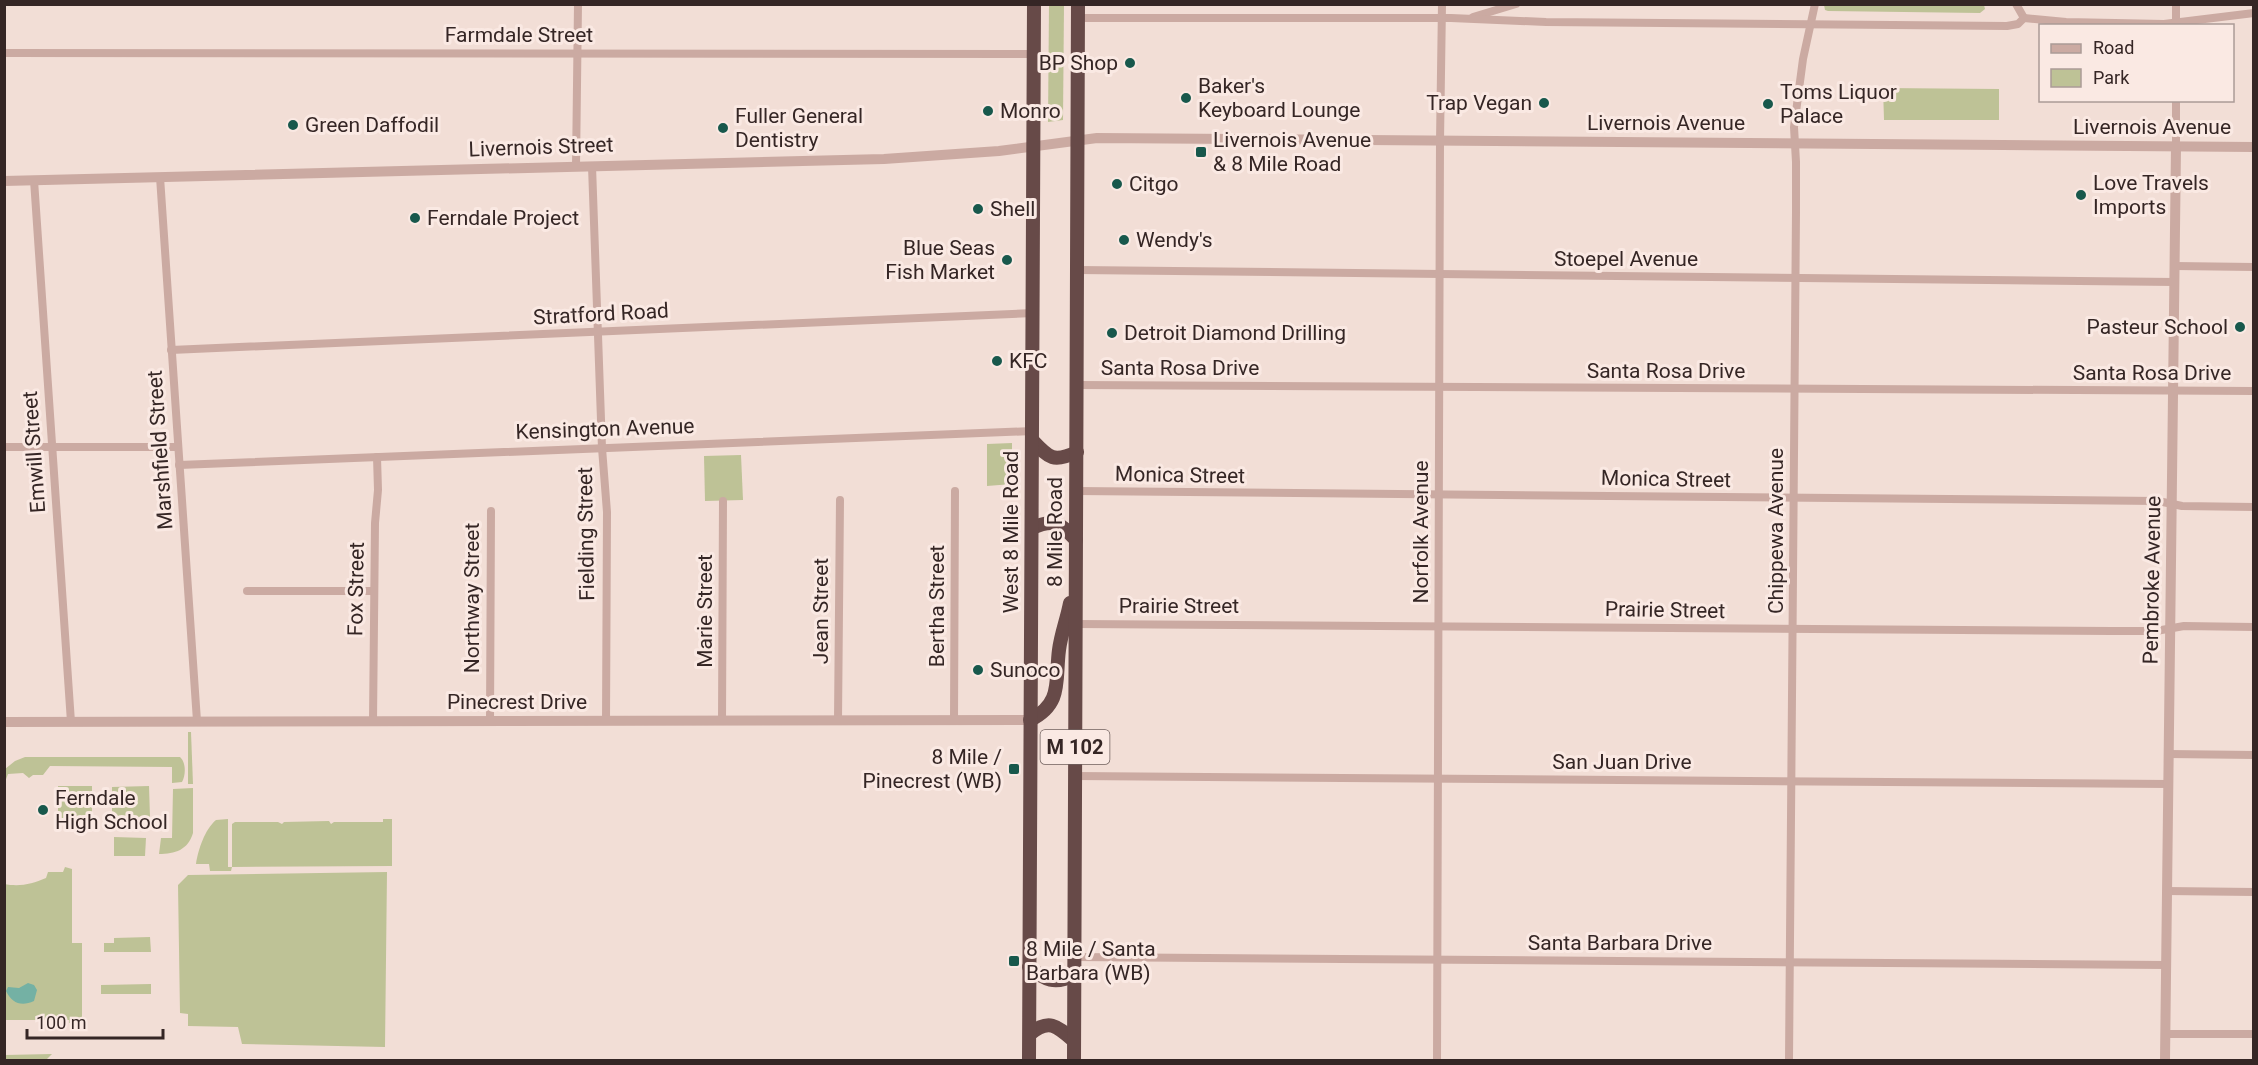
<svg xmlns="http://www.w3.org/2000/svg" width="2258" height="1065" font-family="Roboto,sans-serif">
<rect width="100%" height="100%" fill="#f2ded6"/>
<g fill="#bec296">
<polygon points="1049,5 1064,5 1063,120 1048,122"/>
<polygon points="1984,5 1985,9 1980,13 1828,11 1825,10 1824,5"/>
<polygon points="1883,88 1999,89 1999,120 1884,120"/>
<polygon points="1012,443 1012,484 987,486 987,444"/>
<polygon points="741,455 743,500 705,501 704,456"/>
<polygon points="188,732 191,732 193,784 188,784"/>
<path d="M25,757H180C186,762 186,775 182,782L172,783V767L50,766L43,775H33L29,778L23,773L8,774L5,782V769L15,761Z"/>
<rect x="58" y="786" width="34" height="34"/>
<polygon points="149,786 150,818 112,819 112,787"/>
<path d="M193,788V833C188,850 175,854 159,854L161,838H172L173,789Z"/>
<path d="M228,819V867H232V824L235,822H278L282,824L284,822L329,821L331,824L334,822H383V819H392V866L232,867L231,871H210L209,864H196C198,850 205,829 216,820Z"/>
<polygon points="114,837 146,838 145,856 114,856"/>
<path d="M65,867L72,869V943H82V1023H69V1020H5L4,884C20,887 32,884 46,878L48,872H63Z"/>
<polygon points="387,872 385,1047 242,1044 238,1027 188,1026 188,1014 180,1013 178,885 188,875"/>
<polygon points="150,937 151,952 104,952 104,943 114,943 114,938"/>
<polygon points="151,984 151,994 101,994 101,985"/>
<polygon points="52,1054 46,1060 5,1060 5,1055"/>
</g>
<path fill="#74b1a4" d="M28,983L34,985L37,990L34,1001C21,1007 12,1003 6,991L8,987L19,988Z"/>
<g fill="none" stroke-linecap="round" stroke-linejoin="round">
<g stroke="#cbaaa2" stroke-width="8">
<polyline points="2016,4 2024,18"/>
<polyline points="1473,17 1516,4"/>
<polyline points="1078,18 1451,18 1546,22 2007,26 2018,24 2024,18 2066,22 2164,24 2254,13"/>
<polyline points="2176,25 2176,4"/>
<polyline points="4,53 1034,54"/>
<polyline points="2176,146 2176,100"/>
<polyline points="576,166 578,4"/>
<polyline points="592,166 602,448 607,512 606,721"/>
<polyline points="160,177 197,721"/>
<polyline points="34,180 71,722"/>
<polyline points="2175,266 2254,267"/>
<polyline points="1078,270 2175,282"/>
<polyline points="171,350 1033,313"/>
<polyline points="1078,385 2254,391"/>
<polyline points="4,447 178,447"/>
<polyline points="179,465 1032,431"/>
<polyline points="1077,491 2158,501 2182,506 2254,507"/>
<polyline points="247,591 374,591"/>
<polyline points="1076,624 2112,631 2156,631 2184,626 2254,627"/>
<polyline points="373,721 375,523 378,490 377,457"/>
<polyline points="490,721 491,511"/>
<polyline points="722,721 723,501"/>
<polyline points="838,721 840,500"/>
<polyline points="954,721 955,491"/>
<polyline points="2169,754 2254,755"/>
<polyline points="1075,776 2169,784"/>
<polyline points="2167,891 2254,892"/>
<polyline points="1074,957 2166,965"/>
<polyline points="2165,1034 2254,1034"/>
<polyline points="1437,1060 1440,141 1442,4"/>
<polyline points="1789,1060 1796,212 1796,162 1794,127 1803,59 1815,4"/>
</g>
<g stroke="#cbaaa2" stroke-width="10">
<polyline points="4,181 884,159 999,151 1097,138 2254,147"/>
<polyline points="4,722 1030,720"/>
<polyline points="2165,1060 2176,146"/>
</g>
<g stroke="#674a48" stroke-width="14">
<path d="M1032,440C1049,458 1053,463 1077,452"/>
<path d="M1032,528C1055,518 1060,523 1076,540"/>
<path d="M1030,720C1063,704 1055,680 1059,650C1061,634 1067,619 1070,603"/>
<path d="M1029,967C1045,980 1055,985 1074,975"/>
<path d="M1030,1034C1049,1018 1057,1026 1074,1041"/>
<polyline points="1029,1060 1034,4"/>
<polyline points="1074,1060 1078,4"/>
</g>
</g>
<g fill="#18584c" stroke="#fae9e3" stroke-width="2">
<circle cx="1130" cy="63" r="6"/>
<circle cx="1186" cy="98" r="6"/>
<circle cx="1544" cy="103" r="6"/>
<circle cx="1768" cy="104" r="6"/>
<circle cx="988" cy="111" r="6"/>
<circle cx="293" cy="125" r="6"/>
<circle cx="723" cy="128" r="6"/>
<rect x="1195" y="146" width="12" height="12" rx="3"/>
<circle cx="1117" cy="184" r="6"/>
<circle cx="2081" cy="195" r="6"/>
<circle cx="978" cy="209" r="6"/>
<circle cx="415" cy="218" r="6"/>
<circle cx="1124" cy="240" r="6"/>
<circle cx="1007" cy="260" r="6"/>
<circle cx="2240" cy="327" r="6"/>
<circle cx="1112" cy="333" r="6"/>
<circle cx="997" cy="361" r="6"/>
<circle cx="978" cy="670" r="6"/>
<rect x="1008" y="763" width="12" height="12" rx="3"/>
<circle cx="43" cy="810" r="6"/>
<rect x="1008" y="955" width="12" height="12" rx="3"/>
</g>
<g text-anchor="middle" stroke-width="6" stroke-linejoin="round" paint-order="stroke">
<rect fill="#fae9e3" stroke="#70605e" stroke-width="1.5" x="1040.5" y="730" width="69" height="34" rx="4.5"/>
<g font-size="20" font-weight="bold" fill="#352625">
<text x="1075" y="754">M 102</text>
</g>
<g font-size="21" fill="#352625" stroke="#fae9e3">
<text x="519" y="42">Farmdale Street</text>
<text x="1666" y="130">Livernois Avenue</text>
<text x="2152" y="134">Livernois Avenue</text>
<text transform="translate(541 147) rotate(-2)" y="7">Livernois Street</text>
<text x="1626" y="266">Stoepel Avenue</text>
<text transform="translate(601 314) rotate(-3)" y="7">Stratford Road</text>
<text x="1180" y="375">Santa Rosa Drive</text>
<text x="1666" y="378">Santa Rosa Drive</text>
<text x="2152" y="380">Santa Rosa Drive</text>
<text transform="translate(605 429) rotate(-2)" y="7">Kensington Avenue</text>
<text transform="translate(160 450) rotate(-94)" y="7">Marshfield Street</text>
<text transform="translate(34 452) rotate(-94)" y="7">Emwill Street</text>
<text transform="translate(1180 475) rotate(1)" y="7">Monica Street</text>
<text transform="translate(1666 479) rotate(1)" y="7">Monica Street</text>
<text transform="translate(1776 531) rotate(-90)" y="7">Chippewa Avenue</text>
<text transform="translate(1011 532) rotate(-90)" y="7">West 8 Mile Road</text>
<text transform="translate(1055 532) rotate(-90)" y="7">8 Mile Road</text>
<text transform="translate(1421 532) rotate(-90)" y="7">Norfolk Avenue</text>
<text transform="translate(586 534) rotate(-91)" y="7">Fielding Street</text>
<text transform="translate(2152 580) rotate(-89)" y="7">Pembroke Avenue</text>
<text transform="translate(356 589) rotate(-89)" y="7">Fox Street</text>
<text transform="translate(472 598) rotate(-90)" y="7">Northway Street</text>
<text transform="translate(937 606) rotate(-90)" y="7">Bertha Street</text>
<text x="1179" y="613">Prairie Street</text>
<text transform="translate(1665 610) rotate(1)" y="7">Prairie Street</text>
<text transform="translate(705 611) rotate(-90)" y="7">Marie Street</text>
<text transform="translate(821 611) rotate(-90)" y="7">Jean Street</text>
<text x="517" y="709">Pinecrest Drive</text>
<text x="1622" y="769">San Juan Drive</text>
<text x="1620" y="950">Santa Barbara Drive</text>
</g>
<g font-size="21" fill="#352625" stroke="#fae9e3" text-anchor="start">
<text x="1118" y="70" text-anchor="end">BP Shop</text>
<text x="1198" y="93">Baker's<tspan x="1198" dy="24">Keyboard Lounge</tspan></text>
<text x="1780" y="99">Toms Liquor<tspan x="1780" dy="24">Palace</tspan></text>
<text x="1532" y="110" text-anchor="end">Trap Vegan</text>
<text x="1000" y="118">Monro</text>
<text x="735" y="123">Fuller General<tspan x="735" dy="24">Dentistry</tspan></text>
<text x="305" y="132">Green Daffodil</text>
<text x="1213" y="147">Livernois Avenue<tspan x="1213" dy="24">&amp; 8 Mile Road</tspan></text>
<text x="2093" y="190">Love Travels<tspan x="2093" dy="24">Imports</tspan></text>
<text x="1129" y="191">Citgo</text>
<text x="990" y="216">Shell</text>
<text x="427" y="225">Ferndale Project</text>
<text x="1136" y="247">Wendy's</text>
<text x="995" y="255" text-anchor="end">Blue Seas<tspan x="995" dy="24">Fish Market</tspan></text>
<text x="2228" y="334" text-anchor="end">Pasteur School</text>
<text x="1124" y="340">Detroit Diamond Drilling</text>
<text x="1009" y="368">KFC</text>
<text x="990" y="677">Sunoco</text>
<text x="1002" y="764" text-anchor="end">8 Mile /<tspan x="1002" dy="24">Pinecrest (WB)</tspan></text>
<text x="55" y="805">Ferndale<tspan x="55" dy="24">High School</tspan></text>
<text x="1026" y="956">8 Mile / Santa<tspan x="1026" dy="24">Barbara (WB)</tspan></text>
</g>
</g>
<rect width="2258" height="1065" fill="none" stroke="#352625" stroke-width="12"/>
<rect x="2039" y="24" width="195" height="78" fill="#fae9e3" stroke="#ab9b97" stroke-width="1.5"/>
<rect x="2051" y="44" width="30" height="9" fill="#cbaaa2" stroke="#ab9b97" stroke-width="1.5"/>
<text x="2093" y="54" font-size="18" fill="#352625">Road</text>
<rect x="2051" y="69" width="30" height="18" fill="#bec296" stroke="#ab9b97" stroke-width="1.5"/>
<text x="2093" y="84" font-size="18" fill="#352625">Park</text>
<path d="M27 1029v9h136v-9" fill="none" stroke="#352625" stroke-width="3"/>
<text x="36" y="1029" font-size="18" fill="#352625" stroke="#fae9e3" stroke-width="4.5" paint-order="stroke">100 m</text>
</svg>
